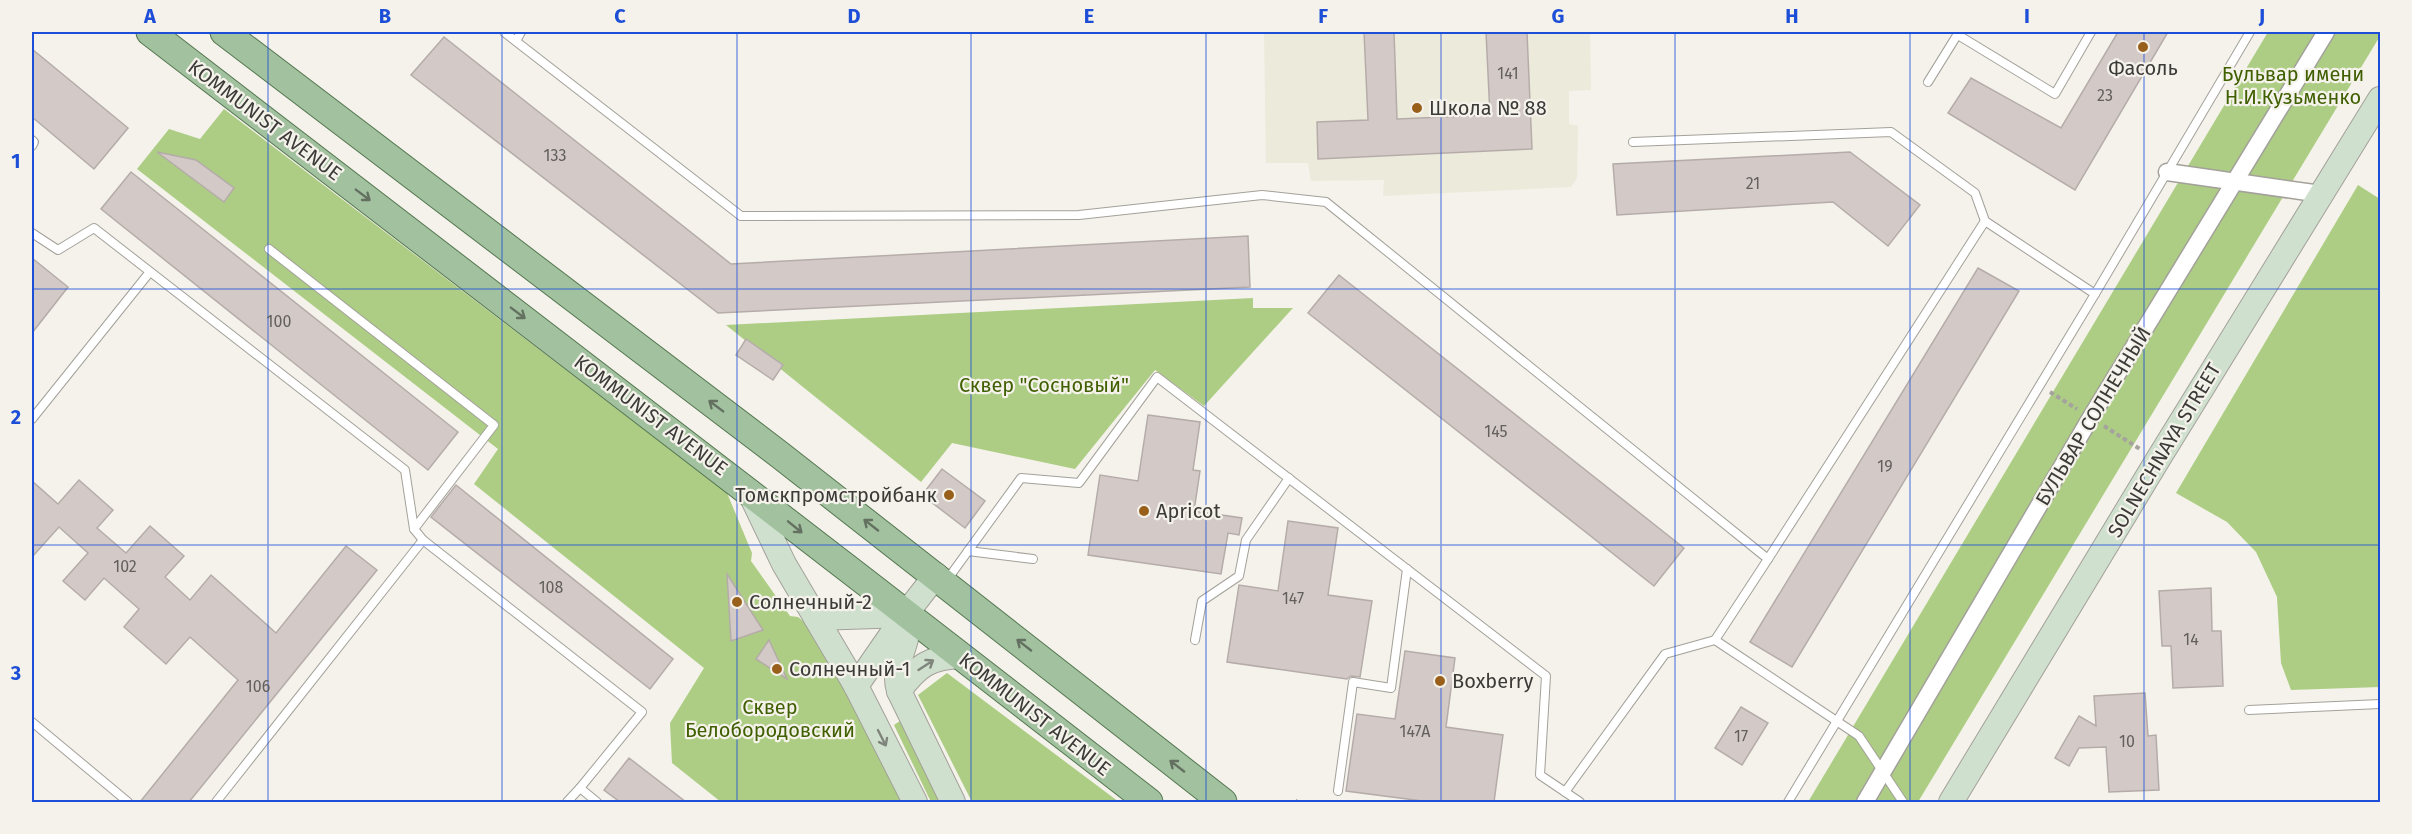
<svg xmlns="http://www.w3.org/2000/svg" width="2412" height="834" font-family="'Fira Sans',sans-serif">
<rect width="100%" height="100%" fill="#f4f2ea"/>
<polygon fill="#eceada" points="1264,32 1590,32 1591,90 1569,91 1569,124 1578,126 1577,178 1571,187 1383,196 1384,180 1311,181 1308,163 1266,163"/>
<g fill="#accd83">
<polygon points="2268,32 2380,32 2380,36 1918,802 1808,802"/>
<polygon points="224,109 727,493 752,553 751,561 790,616 798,617 818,633 906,802 721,802 672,763 670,723 704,668 474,484 498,449 137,169 169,129 200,139"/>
<polygon points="2358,185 2380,199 2380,687 2291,690 2281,663 2277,597 2256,552 2227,522 2176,493"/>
<polygon points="1253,298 1253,308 1293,308 1204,406 1155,370 1075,469 952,443 921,482 726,325"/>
<polygon points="947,673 1119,802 972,802 918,695"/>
<polygon points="900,721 940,802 931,802 894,725"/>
</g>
<g fill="#d3cac7" stroke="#b5acaa" stroke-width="1.5">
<polygon points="1364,32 1394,32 1397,119 1490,115 1486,32 1527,32 1532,149 1318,159 1317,122 1368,120"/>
<polygon points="2118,32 2168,32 2075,190 1948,113 1971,78 2061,128"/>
<polygon points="444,37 731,264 1248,236 1250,287 718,313 411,75"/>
<polygon points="32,49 128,128 94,169 32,117"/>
<polygon points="157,152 196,160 234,188 224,202"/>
<polygon points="1850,152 1920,205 1888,246 1833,202 1617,215 1613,164"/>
<polygon points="131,172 458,432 428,470 101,209"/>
<polygon points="32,258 68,287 32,333"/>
<polygon points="1978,268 2019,291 1792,667 1750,642"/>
<polygon points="1339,275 1684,548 1654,586 1308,313"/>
<polygon points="746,339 783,365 773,380 736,355"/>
<polygon points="1148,415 1200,422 1193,470 1200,471 1194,511 1242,518 1239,535 1228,533 1221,574 1088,555 1100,475 1138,481"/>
<polygon points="942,469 985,501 965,528 922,495"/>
<polygon points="79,480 113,510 97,528 126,553 150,526 184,556 165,577 190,600 211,575 276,633 346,546 377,570 189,802 140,802 238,680 190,637 166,664 124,627 139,609 104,578 85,600 63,581 88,553 59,527 32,557 32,481 58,504"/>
<polygon points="456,485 673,659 650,689 431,517"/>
<polygon points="1288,521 1338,528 1328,595 1372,601 1360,677 1351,676 1347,679 1227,662 1239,585 1278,591"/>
<polygon points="727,574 763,630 731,641"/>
<polygon points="2211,588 2212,631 2221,631 2223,686 2173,688 2171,646 2162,646 2159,591"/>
<polygon points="769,640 787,679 756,659"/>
<polygon points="1405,651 1455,658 1446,727 1503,735 1494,802 1430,802 1346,791 1357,714 1395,719"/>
<polygon points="2145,693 2148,736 2156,735 2159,790 2109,792 2106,747 2079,748 2069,766 2055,758 2079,716 2096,726 2094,696"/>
<polygon points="1741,707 1768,723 1742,765 1715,748"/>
<polygon points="629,758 686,802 620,802 604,790"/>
</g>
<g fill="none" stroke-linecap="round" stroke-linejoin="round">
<g stroke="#a3a19a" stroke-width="10">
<g id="lane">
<polyline points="504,32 741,216 1079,215 1262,195 1326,202 1768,559 1715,640 1859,736 1903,802"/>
<polyline points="1958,35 2055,94 2091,32"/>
<polyline points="516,41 521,32"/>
<polyline points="1928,82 1959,32"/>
<polyline points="32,140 34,142 32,146"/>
<polyline points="1633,142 1891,132 1975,193 1985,221 2095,294"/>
<polyline points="32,233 58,250 94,228 405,470 414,529 423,540 642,712 580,788 597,802"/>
<polyline points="269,249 494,425 414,529"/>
<polyline points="32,419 149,273"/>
<polyline points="968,551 1033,559"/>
<polyline points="1768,559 1985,221"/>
<polyline points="947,580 1021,478 1079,483 1157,377 1546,676 1540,775 1580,802"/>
<polyline points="1195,640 1202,601 1239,576 1246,540 1289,478"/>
<polyline points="2249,710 2380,704"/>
<polyline points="32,722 128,802"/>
<polyline points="1338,791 1353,682 1391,688 1407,569"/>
<polyline points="1565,792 1665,654 1715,640"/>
<polyline points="216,802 423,540"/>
<polyline points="567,802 580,788"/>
<polyline points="1788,802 2095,294 2250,32"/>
</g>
</g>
<g stroke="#a3a19a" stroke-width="19">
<g id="street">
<polyline points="2167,172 2321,194"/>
<polyline points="1865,802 2091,417 2326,32"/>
</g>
</g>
<g stroke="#a3a19a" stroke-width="26">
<g id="secondary">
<polyline points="749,491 784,564 856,686 915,802"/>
<path d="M905,615C906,622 908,632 906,639C901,658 893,671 899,691L953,802"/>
<polyline points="816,618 905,615"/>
<polyline points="856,686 905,615 936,575"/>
<path d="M899,691C917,666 930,657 961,656"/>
<polyline points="1951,802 2157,461 2380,99"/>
</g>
</g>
<g stroke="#557751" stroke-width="29">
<g id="primary">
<path d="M150,32C484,287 817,544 1149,802"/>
<polyline points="224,32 780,455 1223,802"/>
</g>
</g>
<g stroke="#a5a39e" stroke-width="4" stroke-dasharray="4.5 3" stroke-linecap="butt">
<polyline points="2050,392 2077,409"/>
<polyline points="2104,426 2140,449"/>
<polyline points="1297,802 1298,800"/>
</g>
<use href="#lane" stroke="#fff" stroke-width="8"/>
<use href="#street" stroke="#fff" stroke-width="16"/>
<use href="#secondary" stroke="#d0e0cf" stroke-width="24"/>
<use href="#primary" stroke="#a1c19f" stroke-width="27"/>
</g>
<defs><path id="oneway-shaft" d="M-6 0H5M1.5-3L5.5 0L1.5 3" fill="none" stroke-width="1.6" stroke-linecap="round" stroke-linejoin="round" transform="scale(1.5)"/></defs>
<g stroke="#647161">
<use href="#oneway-shaft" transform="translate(363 195) rotate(37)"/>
<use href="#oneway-shaft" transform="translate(518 313) rotate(37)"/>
<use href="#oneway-shaft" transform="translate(716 406) rotate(-143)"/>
<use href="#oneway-shaft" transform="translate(871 525) rotate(-142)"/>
<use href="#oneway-shaft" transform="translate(795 527) rotate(39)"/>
<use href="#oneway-shaft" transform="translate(1024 645) rotate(-142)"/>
<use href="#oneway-shaft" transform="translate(1177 766) rotate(-142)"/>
</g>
<g stroke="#7f857c">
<use href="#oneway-shaft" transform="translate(926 665) rotate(-33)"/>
<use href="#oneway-shaft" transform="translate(882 738) rotate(63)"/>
</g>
<path fill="none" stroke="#1d4ed8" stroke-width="1.5" stroke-opacity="0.55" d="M268,32V802M502,32V802M737,32V802M971,32V802M1206,32V802M1441,32V802M1675,32V802M1910,32V802M2144,32V802M32,289H2380M32,545H2380"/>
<g fill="#99601c" stroke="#f4f2ea" stroke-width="2">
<circle cx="2143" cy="47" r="6"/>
<circle cx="1417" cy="108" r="6"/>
<circle cx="949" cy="495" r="6"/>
<circle cx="1144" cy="511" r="6"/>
<circle cx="737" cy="602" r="6"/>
<circle cx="777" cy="669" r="6"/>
<circle cx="1440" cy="681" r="6"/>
</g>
<g text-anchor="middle" stroke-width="4.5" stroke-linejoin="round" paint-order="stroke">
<g font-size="16" fill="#625f5c">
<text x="1508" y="79">141</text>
<text x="2105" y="101">23</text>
<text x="555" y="161">133</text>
<text x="1753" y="189">21</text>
<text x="279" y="327">100</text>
<text x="1496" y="437">145</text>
<text x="1885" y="472">19</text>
<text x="125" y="572">102</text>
<text x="551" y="593">108</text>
<text x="1293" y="604">147</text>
<text x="2191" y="645">14</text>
<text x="258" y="692">106</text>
<text x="1415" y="737">147А</text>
<text x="1741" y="742">17</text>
<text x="2127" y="747">10</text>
</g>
<g font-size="20" fill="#3c3b38" stroke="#f4f2ea" text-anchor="start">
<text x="2143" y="75" text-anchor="middle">Фасоль</text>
<text x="1429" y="115">Школа № 88</text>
<text x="937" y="502" text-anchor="end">Томскпромстройбанк</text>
<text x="1156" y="518">Apricot</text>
<text x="749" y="609">Солнечный-2</text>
<text x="789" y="676">Солнечный-1</text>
<text x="1452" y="688">Boxberry</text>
</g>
<g font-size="20" fill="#3f5f00" stroke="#f4f2ea">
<text x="2293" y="81">Бульвар имени<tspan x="2293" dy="23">Н.И.Кузьменко</tspan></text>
<text x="1044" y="392">Сквер "Сосновый"</text>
<text x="770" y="714">Сквер<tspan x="770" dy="23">Белобородовский</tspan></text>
</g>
<g font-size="20" fill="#3c3b38" stroke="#f4f2ea">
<text transform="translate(265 120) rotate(37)" y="7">KOMMUNIST AVENUE</text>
<text transform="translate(651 415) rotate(37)" y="7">KOMMUNIST AVENUE</text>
<text transform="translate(2093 416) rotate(-59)" y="7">БУЛЬВАР СОЛНЕЧНЫЙ</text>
<text transform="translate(2164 450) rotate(-59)" y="7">SOLNECHNAYA STREET</text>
<text transform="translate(1035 714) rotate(38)" y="7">KOMMUNIST AVENUE</text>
</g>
</g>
<rect width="2412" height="834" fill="none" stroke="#f4f2ea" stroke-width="66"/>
<rect x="33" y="33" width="2346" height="768" fill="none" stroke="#1d4ed8" stroke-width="2"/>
<g font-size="20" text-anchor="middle" font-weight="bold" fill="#1d4ed8">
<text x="150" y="23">A</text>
<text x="385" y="23">B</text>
<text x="620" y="23">C</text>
<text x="854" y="23">D</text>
<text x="1089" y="23">E</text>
<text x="1323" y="23">F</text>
<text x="1558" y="23">G</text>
<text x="1792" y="23">H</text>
<text x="2027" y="23">I</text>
<text x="2262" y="23">J</text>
<text x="16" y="168">1</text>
<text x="16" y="424">2</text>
<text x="16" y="680">3</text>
</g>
</svg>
